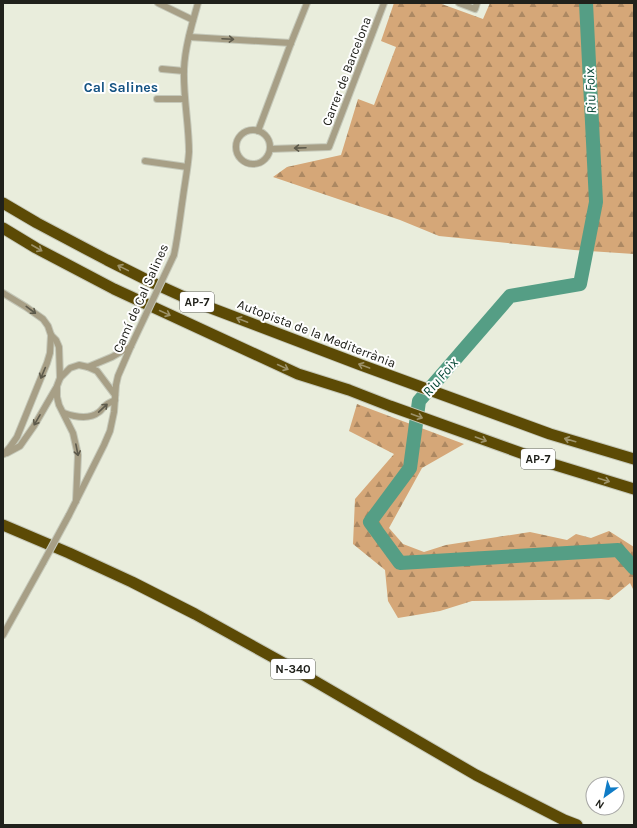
<svg xmlns="http://www.w3.org/2000/svg" width="637" height="828" font-family="Karla,sans-serif">
<defs>
<pattern id="forest-firs" width="22" height="20" patternUnits="userSpaceOnUse"><rect width="22" height="20" fill="#d5a778"/><path d="M5 1l3.5 6h-7zM16 11l3.5 6h-7z" fill="#ac8862"/></pattern>
</defs>
<rect width="100%" height="100%" fill="#e9eddc"/>
<g fill="url(#forest-firs)">
<polygon points="394,3 439,3 483,19 490,3 634,3 634,254 574,250 439,236 400,220 273,177 287,167 341,155 358,99 374,105 396,47 381,41"/>
<polygon points="357,404 464,444 422,468 389,528 403,544 424,552 446,545 530,532 567,540 576,534 591,538 609,531 634,547 634,591 630,583 609,600 601,599 472,601 440,611 398,618 388,601 385,570 353,544 355,499 394,454 349,431"/>
</g>
<g fill="none" stroke-linecap="round" stroke-linejoin="round">
<polyline stroke="#559e85" stroke-width="14" points="586,3 596,202 580,284 510,296 419,401 410,468 370,522 400,563 618,550 634,568"/>
<g stroke="#c5c8b9" stroke-width="8">
<g id="street">
<polyline points="158,3 193,20"/>
<polyline points="459,3 475,9 477,3"/>
<polyline points="189,37 291,43"/>
<polyline points="162,69 184,71"/>
<polyline points="157,99 185,99"/>
<circle cx="253" cy="147" r="17"/>
<polyline points="258,131 291,43 307,3"/>
<polyline points="270,149 329,147 384,3"/>
<polyline points="145,161 187,167"/>
<path d="M174,255C178,236 180,217 183,197C185,182 188,167 189,152C189,124 183,97 184,69C185,47 192,24 198,3"/>
<polyline points="3,293 26,307 43,319 48,326 51,335 56,340 59,347 60,378"/>
<polyline points="88,367 112,357 131,346"/>
<path d="M64,413C75,417 89,420 99,412C102,410 103,407 106,405C108,403 112,402 115,400"/>
<polyline points="7,453 20,446 34,426 56,388"/>
<polyline points="4,454 10,447 17,437 47,363 50,353 51,335"/>
<polyline points="76,501 78,455 73,433 59,405 57,397 57,386 60,378 70,368 79,365 88,367 97,371 115,395"/>
<polyline points="69,515 104,445 110,431 114,412 116,385 118,376 131,346"/>
<polyline points="3,635 43,563"/>
</g>
</g>
<g stroke="#c5c8b9" stroke-width="13">
<g id="highway">
<polyline points="3,203 37,223 107,260 151,282 195,302 361,365 550,434 634,459"/>
<polyline points="3,228 36,248 114,289 298,374 349,390 390,406 549,463 634,489"/>
<polyline points="3,525 69,553 132,582 195,614 287,665 476,775 564,820 577,825"/>
</g>
</g>
<use href="#street" stroke="#a79f86" stroke-width="6"/>
<use href="#highway" stroke="#5c4a05" stroke-width="11"/>
<g stroke="#c5c8b9" stroke-width="8" stroke-linecap="butt">
<g id="street-bridge">
<polyline points="131,346 174,255"/>
<polyline points="43,563 69,515"/>
</g>
</g>
<use href="#street-bridge" stroke="#a79f86" stroke-width="6"/>
</g>
<defs><path id="oneway-shaft" d="M-6 0H5M1.5-3L5.5 0L1.5 3" fill="none" stroke-width="1.6" stroke-linecap="round" stroke-linejoin="round"/></defs>
<g stroke="#5d5a4b">
<use href="#oneway-shaft" transform="translate(228 39) rotate(3)"/>
<use href="#oneway-shaft" transform="translate(300 148) rotate(178)"/>
<use href="#oneway-shaft" transform="translate(31 310) rotate(37)"/>
<use href="#oneway-shaft" transform="translate(43 373) rotate(113)"/>
<use href="#oneway-shaft" transform="translate(103 408) rotate(-43)"/>
<use href="#oneway-shaft" transform="translate(37 420) rotate(120)"/>
<use href="#oneway-shaft" transform="translate(77 450) rotate(79)"/>
</g>
<g stroke="#9d9269">
<use href="#oneway-shaft" transform="translate(37 248) rotate(30)"/>
<use href="#oneway-shaft" transform="translate(123 268) rotate(-154)"/>
<use href="#oneway-shaft" transform="translate(165 313) rotate(25)"/>
<use href="#oneway-shaft" transform="translate(242 320) rotate(-159)"/>
<use href="#oneway-shaft" transform="translate(364 366) rotate(-160)"/>
<use href="#oneway-shaft" transform="translate(283 367) rotate(25)"/>
<use href="#oneway-shaft" transform="translate(417 416) rotate(20)"/>
<use href="#oneway-shaft" transform="translate(481 439) rotate(20)"/>
<use href="#oneway-shaft" transform="translate(570 440) rotate(-164)"/>
<use href="#oneway-shaft" transform="translate(604 480) rotate(17)"/>
</g>
<g text-anchor="middle" stroke-width="4" stroke-linejoin="round" paint-order="stroke">
<g fill="#fff" stroke="#63645f" stroke-width="1">
<rect x="180" y="292" width="34" height="20" rx="3"/>
<rect x="521" y="449" width="34" height="20" rx="3"/>
<rect x="271" y="659" width="44" height="20" rx="3"/>
</g>
<g font-size="12" font-weight="bold" fill="#20211b">
<text x="197" y="306">AP-7</text>
<text x="538" y="463">AP-7</text>
<text x="293" y="673">N-340</text>
</g>
<g font-size="13" fill="#20211b" stroke="#fff">
<text transform="translate(346 71) rotate(-69)" y="5">Carrer de Barcelona</text>
<text transform="translate(140 298) rotate(-66)" y="5">Camí de Cal Salines</text>
<text transform="translate(317 333) rotate(21)" y="5">Autopista de la Mediterrània</text>
</g>
<g font-size="14" font-weight="bold" fill="#135282" stroke="#fff">
<text x="121" y="92">Cal Salines</text>
</g>
<g font-size="14" font-style="italic" fill="#074736" stroke="#fff">
<text transform="translate(590 91) rotate(-93)" y="5">Riu Foix</text>
<text transform="translate(440 377) rotate(-49)" y="5">Riu Foix</text>
</g>
</g>
<rect width="637" height="828" fill="none" stroke="#20211b" stroke-width="8"/>
<g transform="translate(605 796) rotate(213)"><circle r="19" fill="#ffffff" stroke="#a6a6a4"/>
<path d="M0-3L7 15L0 10L-7 15Z" fill="#107cc6"/>
<text y="-6" font-size="11" font-weight="bold" text-anchor="middle" fill="#20211b">N</text>
</g>
</svg>
